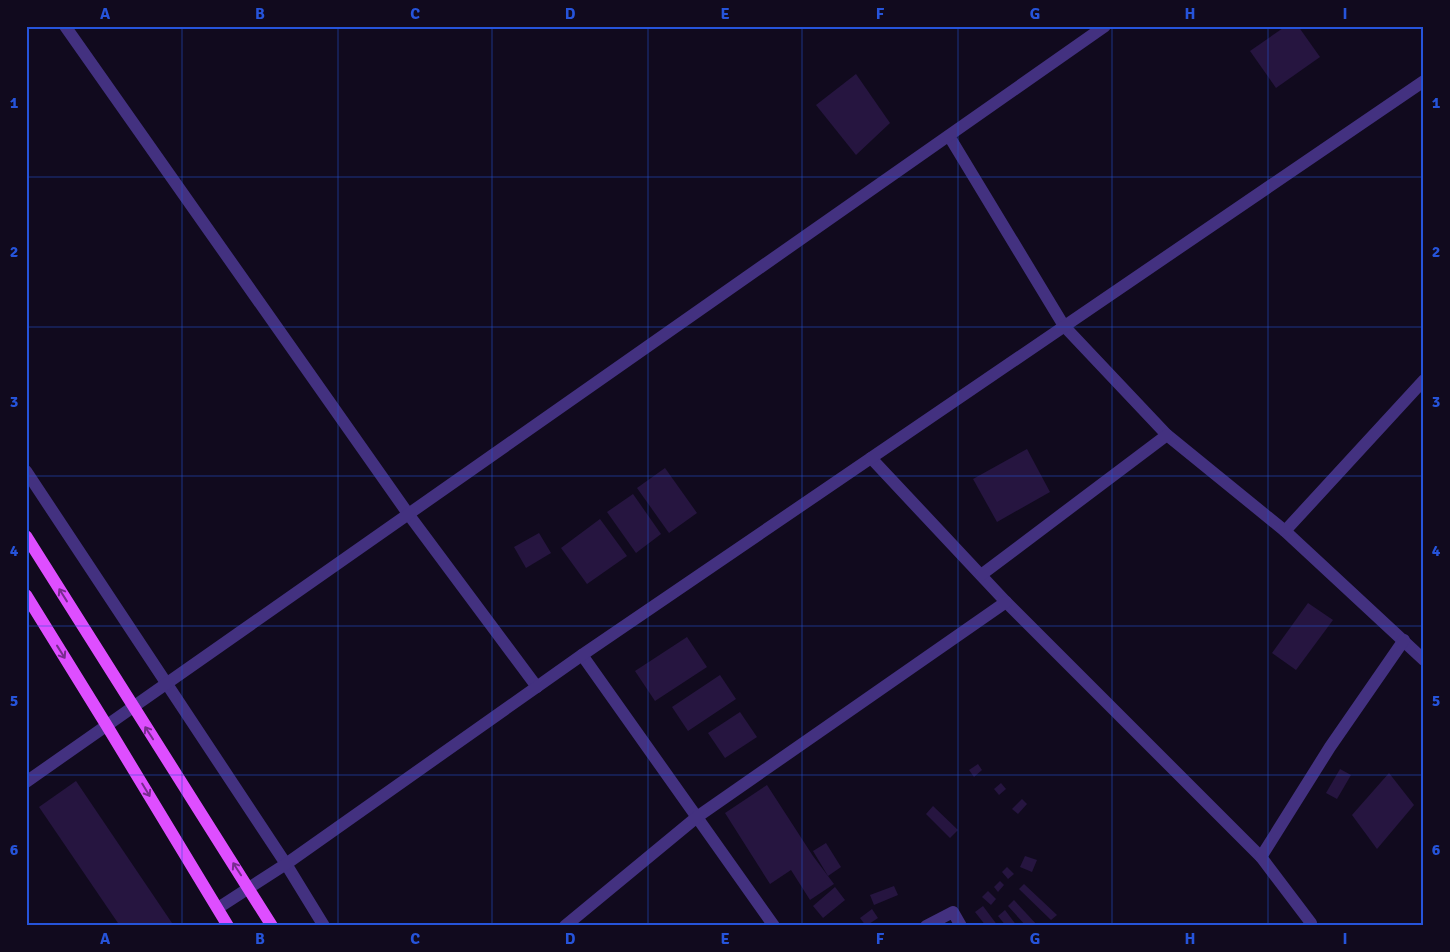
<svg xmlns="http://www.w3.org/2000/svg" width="1450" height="952" font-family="Signika,sans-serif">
<rect width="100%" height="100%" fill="#110a1e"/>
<g fill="#261540">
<polygon points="1286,26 1298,26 1320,57 1276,88 1250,51"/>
<polygon points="856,74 890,123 856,155 816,105"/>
<polygon points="1027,449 1050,492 997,522 973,479"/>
<polygon points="665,468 697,513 669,533 637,488"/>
<polygon points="633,494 661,534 636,553 607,512"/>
<polygon points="600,519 627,556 587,584 561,548"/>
<polygon points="539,533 551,553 526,568 514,547"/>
<polygon points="1308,603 1333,620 1296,670 1272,653"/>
<polygon points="687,637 707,667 655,701 635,671"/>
<polygon points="720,675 736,699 688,731 672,707"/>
<polygon points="740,712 757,737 725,758 708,733"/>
<polygon points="978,764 982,770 974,777 969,770"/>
<polygon points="1340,769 1351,775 1337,799 1326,793"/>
<polygon points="1389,773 1414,805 1377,849 1352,815"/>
<polygon points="76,781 174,926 120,926 39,807"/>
<polygon points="1001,783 1006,789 999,795 994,789"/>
<polygon points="767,785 813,856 834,884 810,900 791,870 770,884 725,813"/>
<polygon points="1022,799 1027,804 1018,814 1012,809"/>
<polygon points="933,806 958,830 950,838 926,814"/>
<polygon points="826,843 841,867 828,876 813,851"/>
<polygon points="1025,856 1037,860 1032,872 1020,867"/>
<polygon points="1007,867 1014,874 1008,879 1002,872"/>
<polygon points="1000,881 1004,885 998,892 994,887"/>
<polygon points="1024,884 1057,915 1051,920 1019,889"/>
<polygon points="894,886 898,895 874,905 870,895"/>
<polygon points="835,887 845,900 823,918 813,906"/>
<polygon points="988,891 996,899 991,905 982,897"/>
<polygon points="1014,900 1038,926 1026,926 1008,906"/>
<polygon points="983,906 998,926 986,926 975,912"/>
<polygon points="872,909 878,918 866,926 860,918"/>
<polygon points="1005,910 1017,926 1006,926 998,916"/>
</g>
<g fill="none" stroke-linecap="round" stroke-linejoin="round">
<g stroke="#433180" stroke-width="12">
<polyline points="65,26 409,515 537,687"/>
<polyline points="949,136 1064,326 1167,435 1285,531 1424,660"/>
<polyline points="871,458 1006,602 1261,857"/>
<polyline points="26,471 286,864 324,926"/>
<polyline points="1285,531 1424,380"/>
<polyline points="981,575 1167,435"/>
<polyline points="582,655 774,926"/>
<polyline points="26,782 1105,26"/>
<polyline points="218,908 286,864 582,655 1424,81"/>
<polyline points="565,926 697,817 1006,602"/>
<polyline points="926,926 953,912 961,926"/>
<polyline points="1310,926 1311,923 1261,857 1330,747 1404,640"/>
</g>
<g stroke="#de4eff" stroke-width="12">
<polyline points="26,536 272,926"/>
<polyline points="26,595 107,726 228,926"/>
</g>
</g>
<defs><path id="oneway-shaft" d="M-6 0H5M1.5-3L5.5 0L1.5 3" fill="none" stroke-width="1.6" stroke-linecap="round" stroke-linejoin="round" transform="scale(1.25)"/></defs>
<g stroke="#782c8e">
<use href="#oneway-shaft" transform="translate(63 595) rotate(-122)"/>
<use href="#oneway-shaft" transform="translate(61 652) rotate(58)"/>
<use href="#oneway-shaft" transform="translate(149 733) rotate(-123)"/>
<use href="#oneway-shaft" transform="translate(146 790) rotate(59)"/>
<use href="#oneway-shaft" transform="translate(237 869) rotate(-123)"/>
</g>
<path fill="none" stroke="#2654da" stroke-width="1" stroke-opacity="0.55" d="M182,26V926M338,26V926M492,26V926M648,26V926M802,26V926M958,26V926M1112,26V926M1268,26V926M26,177H1424M26,327H1424M26,476H1424M26,626H1424M26,775H1424"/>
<rect width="1450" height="952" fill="none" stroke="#110a1e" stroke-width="55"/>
<rect x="28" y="28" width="1394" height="896" fill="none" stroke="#2654da" stroke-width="2"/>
<g font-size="16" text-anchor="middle" font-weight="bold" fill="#2654da">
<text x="105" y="19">A</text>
<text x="260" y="19">B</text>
<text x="415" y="19">C</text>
<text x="570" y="19">D</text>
<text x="725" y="19">E</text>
<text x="880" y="19">F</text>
<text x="1035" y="19">G</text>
<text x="1190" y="19">H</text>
<text x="1345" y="19">I</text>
<text x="14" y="108">1</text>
<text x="1436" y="108">1</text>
<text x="14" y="257">2</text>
<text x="1436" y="257">2</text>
<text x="14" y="407">3</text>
<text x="1436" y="407">3</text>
<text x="14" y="556">4</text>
<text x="1436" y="556">4</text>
<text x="14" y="706">5</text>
<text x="1436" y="706">5</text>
<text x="14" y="855">6</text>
<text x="1436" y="855">6</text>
<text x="105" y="944">A</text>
<text x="260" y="944">B</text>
<text x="415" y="944">C</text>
<text x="570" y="944">D</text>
<text x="725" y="944">E</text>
<text x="880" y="944">F</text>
<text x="1035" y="944">G</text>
<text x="1190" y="944">H</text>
<text x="1345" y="944">I</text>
</g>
</svg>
